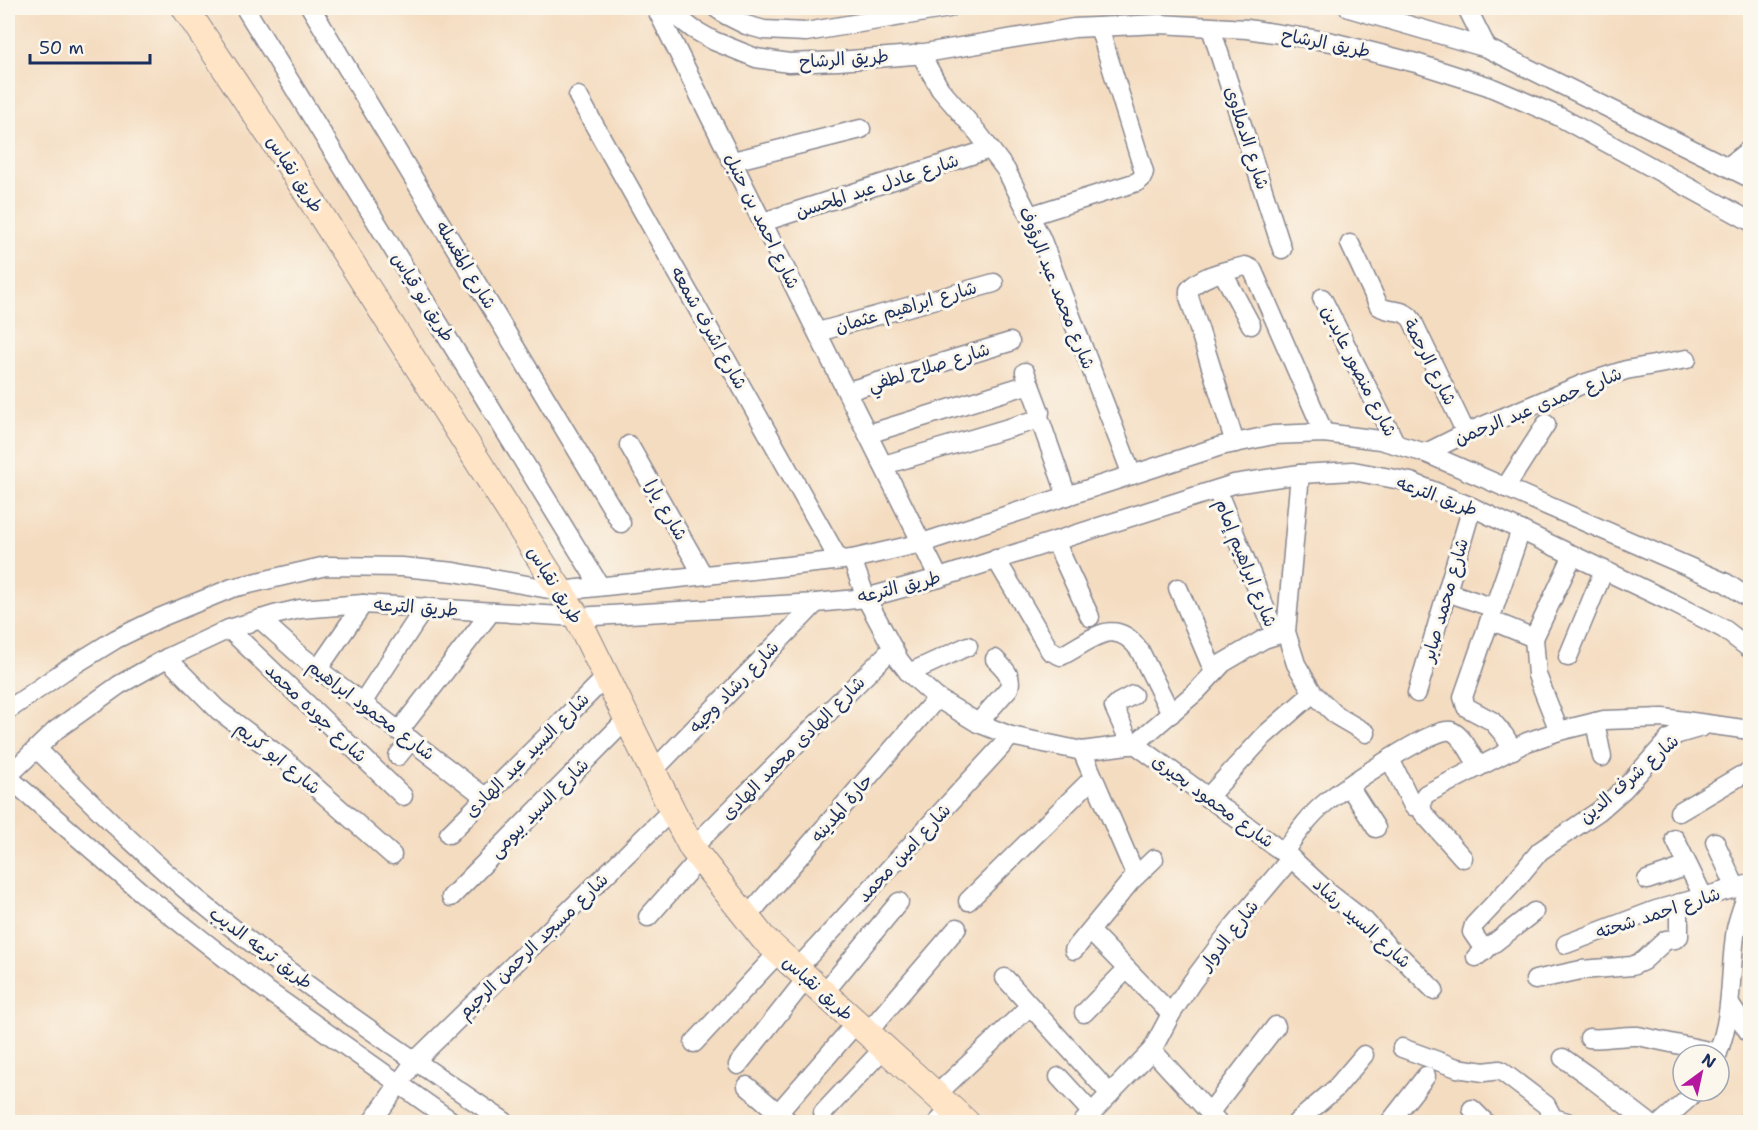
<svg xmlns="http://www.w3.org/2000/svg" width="1758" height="1130" font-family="'Shantell Sans','Playpen Sans Arabic',sans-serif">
<rect width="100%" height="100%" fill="#fbf7ec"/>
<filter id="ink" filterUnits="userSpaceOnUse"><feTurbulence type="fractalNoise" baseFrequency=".0167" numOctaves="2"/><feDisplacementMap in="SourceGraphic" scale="12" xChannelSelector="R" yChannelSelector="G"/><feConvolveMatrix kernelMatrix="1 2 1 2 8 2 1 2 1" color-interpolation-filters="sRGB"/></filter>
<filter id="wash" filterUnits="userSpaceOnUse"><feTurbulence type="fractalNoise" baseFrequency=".008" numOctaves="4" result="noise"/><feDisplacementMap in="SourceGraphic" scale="24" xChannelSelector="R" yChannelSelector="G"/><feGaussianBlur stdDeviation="1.35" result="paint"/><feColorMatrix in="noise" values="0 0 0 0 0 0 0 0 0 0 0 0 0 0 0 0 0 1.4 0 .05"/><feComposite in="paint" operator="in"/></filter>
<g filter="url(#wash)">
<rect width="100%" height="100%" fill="#f4dcc0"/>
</g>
<g filter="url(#ink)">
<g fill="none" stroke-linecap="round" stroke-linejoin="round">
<g stroke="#88868f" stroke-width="21">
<g id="street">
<polyline points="245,8 600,586"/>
<polyline points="311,8 621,523"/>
<polyline points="656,8 939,578"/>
<polyline points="666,8 693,29 714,41 756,58 789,63 838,61 913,55 1074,28 1160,24 1247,29 1332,42 1416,63 1488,86 1558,116 1750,221"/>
<polyline points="716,8 726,15 746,25 764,30 806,32 949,8"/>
<polyline points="1349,8 1487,48 1750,178"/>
<polyline points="1467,8 1487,48"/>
<polyline points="1211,28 1282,249"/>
<polyline points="920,53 940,89 978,133 1006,170 1041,238 1132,475"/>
<polyline points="578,96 839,560"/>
<polyline points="733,161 861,129"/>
<polyline points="1729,166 1750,149"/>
<polyline points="1029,216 1137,182 1142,178 1144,172 1099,27"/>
<polyline points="763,222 990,149"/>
<path d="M1350,244L1379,306C1391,314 1403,307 1412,320L1466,433"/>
<polyline points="1223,273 1251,325"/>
<polyline points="1322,298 1396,444"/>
<polyline points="818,332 994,283"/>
<polyline points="848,391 1010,342"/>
<polyline points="1039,417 1067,496"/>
<polyline points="868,434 1030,384"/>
<path d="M1235,443L1189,297V290C1201,275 1227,271 1245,266L1252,269L1254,273L1324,433"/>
<polyline points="629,445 703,575"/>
<polyline points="1426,453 1466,433 1583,384 1626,370 1687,359"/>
<polyline points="884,465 1036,420 1039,417 1040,412 1025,372"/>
<polyline points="1300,474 1286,632 1296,664 1313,693 1337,716 1366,733"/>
<polyline points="1505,488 1546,424"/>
<polyline points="1217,490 1276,635"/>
<polyline points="1055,541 1090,617"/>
<polyline points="852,559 866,598 899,660 909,673 937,698 978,723 1011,736 1082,751 1135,744 1197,691 1223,663 1264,639 1286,632"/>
<path d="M996,559L1050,651L1061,656C1090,642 1114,613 1140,651L1171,714"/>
<polyline points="1178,588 1214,672"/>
<polyline points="1447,592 1494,608"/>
<polyline points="260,619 301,656 485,797"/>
<polyline points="1490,620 1534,638 1537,675 1559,731"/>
<polyline points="229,629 403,796"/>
<polyline points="1534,638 1573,555"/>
<polyline points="1568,657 1604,570"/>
<polyline points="167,658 218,710 285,760 392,855"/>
<polyline points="318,669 363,604"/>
<polyline points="909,673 968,646"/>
<polyline points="1417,693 1472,507"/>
<polyline points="362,703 425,607"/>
<polyline points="8,710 64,671 116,639 159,618 232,588 326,566 402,567 454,572 560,591 852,559 922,543 1221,446 1273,435 1324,433 1380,440 1426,453 1726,583 1750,599"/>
<polyline points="1595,722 1602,757"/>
<path d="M978,723L1009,688C1013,675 1003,668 995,659"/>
<polyline points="399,731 491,612"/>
<polyline points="1135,744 1291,858 1329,893 1365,921 1390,949 1402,958 1434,990"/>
<polyline points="1131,745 1114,707 1118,703 1133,695"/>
<path d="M37,749C91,802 144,856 203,904C299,983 403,1053 505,1122"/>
<polyline points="1513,750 1504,735 1492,721 1466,707 1463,697 1521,530"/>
<polyline points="1082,751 1136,876"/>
<polyline points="398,756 411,740"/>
<polyline points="1390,759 1413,806"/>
<polyline points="653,771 816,603"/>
<polyline points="8,776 56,730 119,685 167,658 229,629 274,615 300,609 363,604 577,617 816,603 866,598 939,578 1234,484 1300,474 1353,471 1411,482 1472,507 1675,604 1724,629 1750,649"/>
<polyline points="8,777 141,892 262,987 453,1122"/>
<polyline points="1349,786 1376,828"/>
<polyline points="1207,798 1265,735 1313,693"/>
<polyline points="1679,812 1740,776 1750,773"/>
<polyline points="449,834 606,677"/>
<polyline points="1675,839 1703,896"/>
<polyline points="1715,842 1736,888"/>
<polyline points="692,848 893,648"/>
<path d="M1283,853C1296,835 1308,817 1325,803C1341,790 1435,725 1451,731C1463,735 1472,757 1479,767"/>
<path d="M1463,858L1423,813C1421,805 1421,800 1426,794L1527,742L1559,731L1604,720L1663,718L1750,730"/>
<polyline points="1647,880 1688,866"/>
<polyline points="451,897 626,720"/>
<polyline points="968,901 1093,778"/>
<polyline points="648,917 700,858"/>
<polyline points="746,918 937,698"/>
<polyline points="1090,931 1171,1014"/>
<polyline points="1566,944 1656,910 1750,884"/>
<polyline points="1074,950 1130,882 1154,859"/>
<polyline points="1485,951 1472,932 1474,925 1510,887 1540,851 1599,811 1624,789 1669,739 1678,734 1702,727"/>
<polyline points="1476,957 1534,912"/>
<polyline points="796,970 1011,736"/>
<polyline points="1005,978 1110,1094"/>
<polyline points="1535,980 1581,970 1632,966 1643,961 1666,940 1675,939 1679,936 1679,903"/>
<polyline points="823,994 899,902"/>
<polyline points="1731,1006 1750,1034"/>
<polyline points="1084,1013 1127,969"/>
<polyline points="867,1033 957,928"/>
<path d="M1589,1038C1606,1040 1621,1035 1638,1036L1718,1053"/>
<polyline points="694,1043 778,953"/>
<polyline points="1402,1048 1457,1068 1484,1072 1500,1070 1546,1105 1553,1118 1567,1122"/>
<polyline points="1152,1050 1218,1122"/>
<path d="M1717,1055C1734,1013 1729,973 1736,929C1739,914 1746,899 1750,884"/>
<polyline points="1563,1058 1587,1075 1648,1122"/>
<polyline points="738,1065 806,979"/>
<polyline points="1059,1077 1092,1113"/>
<polyline points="747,1086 789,1122"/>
<polyline points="936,1095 1030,1006"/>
<polyline points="1472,1109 1485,1122"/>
<polyline points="1210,1112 1276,1026"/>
<polyline points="778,1113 856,1023"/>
<polyline points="823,1113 884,1048"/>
<polyline points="372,1122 415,1061 672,810"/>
<polyline points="938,1122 951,1109"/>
<polyline points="1083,1122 1152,1050 1171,1014 1192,982 1233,927 1291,858"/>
<polyline points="1297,1122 1335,1089 1364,1055"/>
<polyline points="1390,1122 1426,1076"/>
<polyline points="1662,1122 1689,1098 1694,1091"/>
<polyline points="1747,1122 1750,1118"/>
</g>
</g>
<g stroke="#88868f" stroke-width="28">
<polyline id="secondary" points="185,8 284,157 577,617 672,810 692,848 763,938 966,1122"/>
</g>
<use href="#street" stroke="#fff" stroke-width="18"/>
<use href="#secondary" stroke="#ffe4c6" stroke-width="26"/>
</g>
</g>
<g text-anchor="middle" stroke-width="6" stroke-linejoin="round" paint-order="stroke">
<g font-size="18" fill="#1b2f5e" stroke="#fbf7ec">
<text transform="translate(1326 43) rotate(11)" y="6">طريق الرشاح</text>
<text transform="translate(844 59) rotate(-4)" y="6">طريق الرشاح</text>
<text transform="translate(1247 138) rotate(72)" y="6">شارع الدملاوى</text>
<text transform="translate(295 174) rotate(57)" y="6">طريق نقباس</text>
<text transform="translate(877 186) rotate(-18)" y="6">شارع عادل عبد المحسن</text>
<text transform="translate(762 221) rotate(64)" y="6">شارع احمد بن حنبل</text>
<text transform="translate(466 265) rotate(59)" y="6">شارع المغسله</text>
<text transform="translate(1057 288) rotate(68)" y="6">شارع محمد عبد الرؤوف</text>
<text transform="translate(423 297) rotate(58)" y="6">طريق نو قياس</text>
<text transform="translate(906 307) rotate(-16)" y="6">شارع ابراهيم عثمان</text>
<text transform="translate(709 328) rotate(61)" y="6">شارع اشرف شمعه</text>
<text transform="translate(1430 362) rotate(63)" y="6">شارع الرحمة</text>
<text transform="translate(929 367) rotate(-17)" y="6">شارع صلاح لطفي</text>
<text transform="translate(1359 371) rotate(63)" y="6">شارع منصور عابدين</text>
<text transform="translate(1538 406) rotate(-22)" y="6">شارع حمدى عبد الرحمن</text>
<text transform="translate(1437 496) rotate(20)" y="6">طريق الترعه</text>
<text transform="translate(666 510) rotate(60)" y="6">شارع يارا</text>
<text transform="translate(1246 563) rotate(68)" y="6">شارع ابراهيم إمام</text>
<text transform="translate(555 585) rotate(58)" y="6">طريق نقباس</text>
<text transform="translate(899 587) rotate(-14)" y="6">طريق الترعه</text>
<text transform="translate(1445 600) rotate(-74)" y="6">شارع محمد صابر</text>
<text transform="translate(416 607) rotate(4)" y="6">طريق الترعه</text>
<text transform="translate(734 687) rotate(-46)" y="6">شارع رشاد وجيه</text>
<text transform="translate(371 710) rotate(37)" y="6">شارع محمود ابراهيم</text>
<text transform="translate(316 713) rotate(44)" y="6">شارع جوده محمد</text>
<text transform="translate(793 748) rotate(-45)" y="6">شارع الهادى محمد الهادى</text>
<text transform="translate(527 755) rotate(-45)" y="6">شارع السيد عبد الهادى</text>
<text transform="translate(278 758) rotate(39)" y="6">شارع ابو كريم</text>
<text transform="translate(1629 779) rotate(-41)" y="6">شارع شرف الدين</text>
<text transform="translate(1213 801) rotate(36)" y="6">شارع محمود بحيرى</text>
<text transform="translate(539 808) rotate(-45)" y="6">شارع السيد بيومى</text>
<text transform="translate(842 808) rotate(-49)" y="6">حارة المدينه</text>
<text transform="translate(904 853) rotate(-47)" y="6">شارع امين محمد</text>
<text transform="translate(1658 913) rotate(-18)" y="6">شارع احمد شحته</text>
<text transform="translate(1362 923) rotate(42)" y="6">شارع السيد رشاد</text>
<text transform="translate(1229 935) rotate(-52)" y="6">شارع الدوار</text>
<text transform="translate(533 946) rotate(-44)" y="6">شارع مسجد الرحمن الرحيم</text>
<text transform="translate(261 948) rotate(37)" y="6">طريق ترعه الديب</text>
<text transform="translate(818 988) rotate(42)" y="6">طريق نقباس</text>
</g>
</g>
<rect width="1758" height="1130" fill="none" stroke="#fbf7ec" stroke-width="30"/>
<g transform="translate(1701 1073) rotate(33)"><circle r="28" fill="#fbf7ec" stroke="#a1a7b3" stroke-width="1.5"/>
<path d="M0-4.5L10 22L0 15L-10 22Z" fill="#b5179e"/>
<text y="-9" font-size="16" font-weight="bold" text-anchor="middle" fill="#1b2f5e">N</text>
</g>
<path d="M30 54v9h120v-9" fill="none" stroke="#1b2f5e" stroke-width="3"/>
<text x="39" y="54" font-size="18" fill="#1b2f5e" stroke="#fbf7ec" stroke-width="4.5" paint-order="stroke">50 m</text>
</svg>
